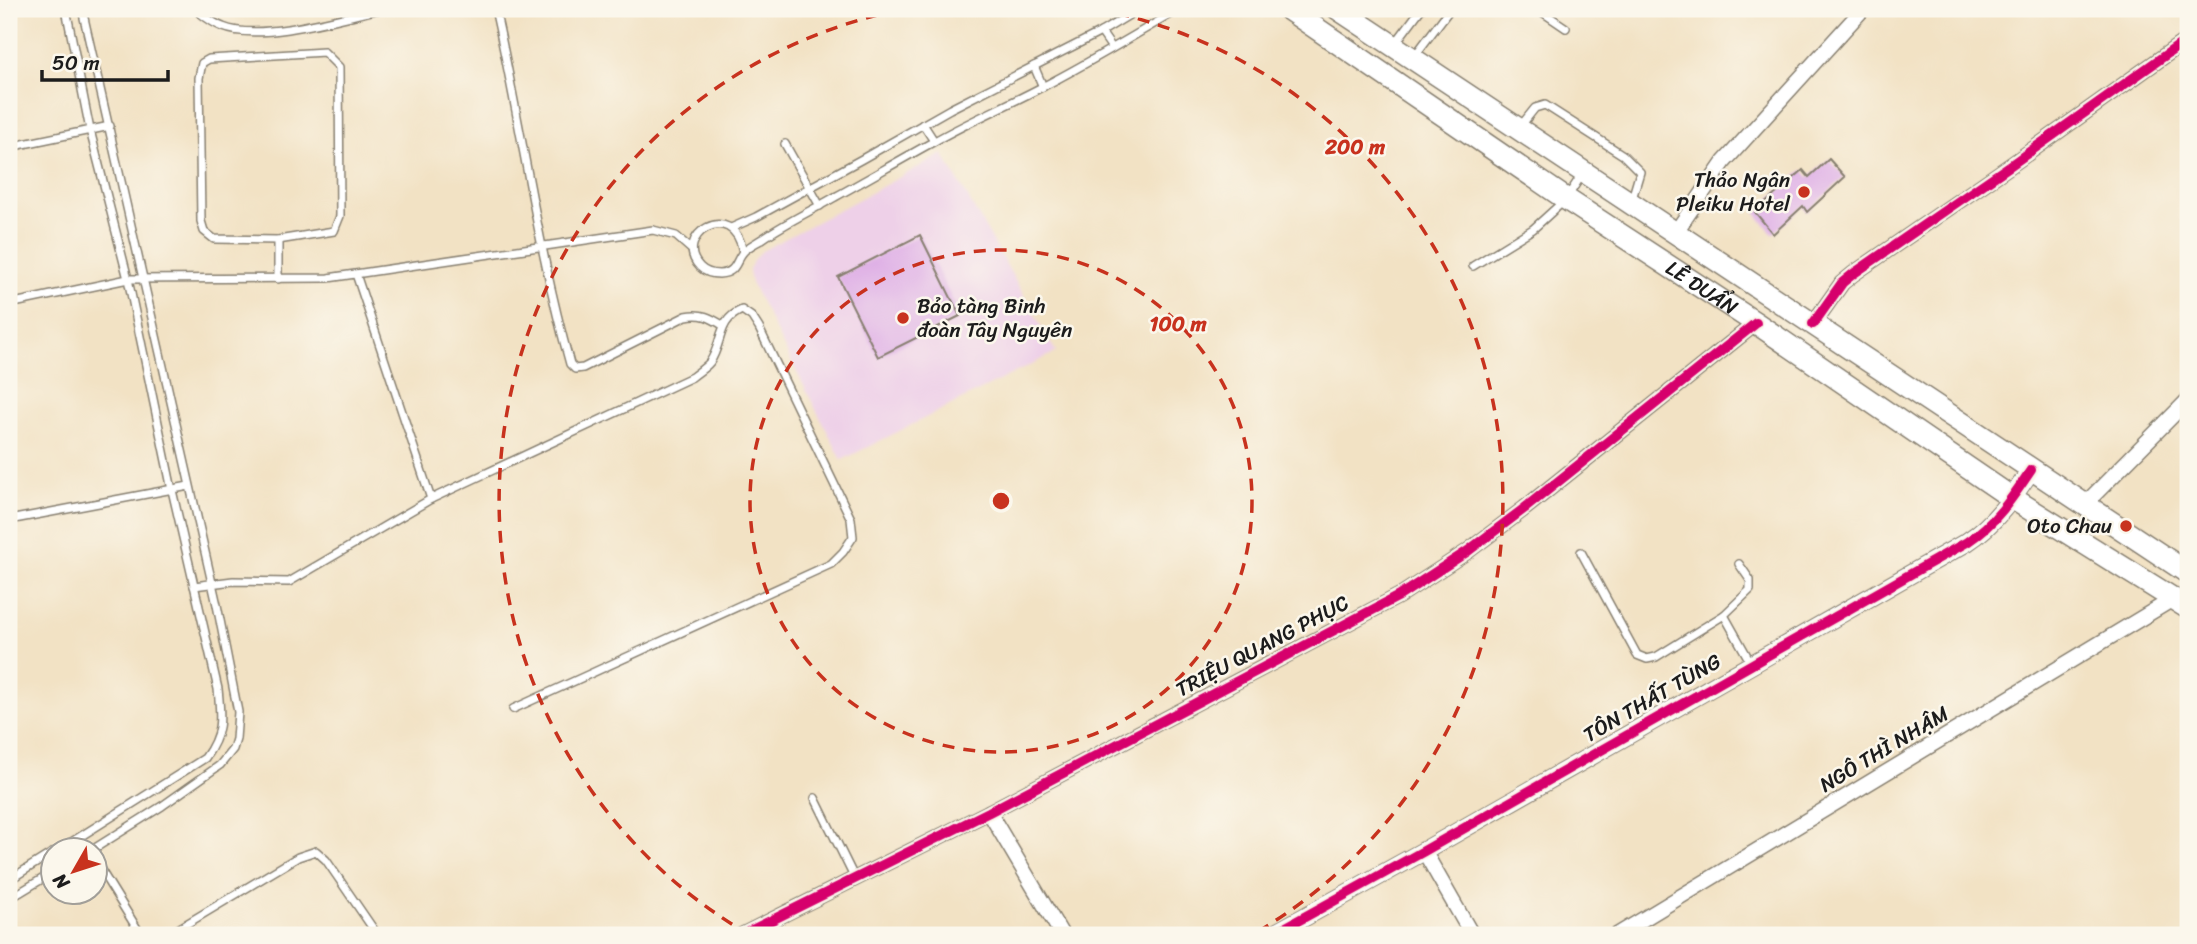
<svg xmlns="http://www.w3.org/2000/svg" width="2197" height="944" font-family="Sriracha,sans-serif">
<rect width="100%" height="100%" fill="#fbf7ec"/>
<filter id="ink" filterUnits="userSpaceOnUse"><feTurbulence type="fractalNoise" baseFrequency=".0143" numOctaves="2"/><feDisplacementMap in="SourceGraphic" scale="14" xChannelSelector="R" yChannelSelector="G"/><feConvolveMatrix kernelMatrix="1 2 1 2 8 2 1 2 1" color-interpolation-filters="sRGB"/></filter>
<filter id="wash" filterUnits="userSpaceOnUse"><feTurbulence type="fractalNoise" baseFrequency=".00686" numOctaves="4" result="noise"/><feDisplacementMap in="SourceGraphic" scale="28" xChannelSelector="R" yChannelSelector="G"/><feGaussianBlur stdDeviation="1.57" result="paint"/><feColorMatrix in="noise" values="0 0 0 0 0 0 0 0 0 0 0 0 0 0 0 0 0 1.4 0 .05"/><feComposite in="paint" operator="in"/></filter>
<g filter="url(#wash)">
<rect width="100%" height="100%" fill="#f2e2c4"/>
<polygon fill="#eed0e8" points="943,154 1056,352 842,460 751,283 749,270 754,259 762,251"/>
<g id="blocks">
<g fill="#dfb0e6">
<polygon points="1829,159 1845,177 1807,212 1803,206 1773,234 1755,212 1803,170 1809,177"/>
<polygon points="920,235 960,316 878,357 838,277"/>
</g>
</g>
</g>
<g filter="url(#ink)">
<use href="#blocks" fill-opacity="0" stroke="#877f70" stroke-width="2"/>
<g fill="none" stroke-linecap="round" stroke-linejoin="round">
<g stroke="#877f70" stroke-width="10">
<g id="service">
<polyline points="82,9 217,605 238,712 236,739 233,749 220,765 162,806 92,850"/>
<path d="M195,9C204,16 212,23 223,27C259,42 341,18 380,9"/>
<path d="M495,9C522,127 537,247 570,364L575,369L583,368L686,316C702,313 710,317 724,326"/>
<polyline points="1538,9 1566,28"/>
<polyline points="1101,32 1112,48"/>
<polyline points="1394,45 1421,9"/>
<polygon points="324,52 339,67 340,216 334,231 278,240 214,239 204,231 201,221 199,78 202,63 209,59"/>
<polyline points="1413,58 1450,9"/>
<polyline points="1034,66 1043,87"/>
<polyline points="923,124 934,141"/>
<polyline points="1519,128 1535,108 1545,105 1623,155 1640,172 1631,202"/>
<polyline points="785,144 820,206"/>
<polyline points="9,147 110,126"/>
<polyline points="731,228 756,217 862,159 950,109 1101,32 1139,9"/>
<polyline points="278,240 278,279"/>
<path d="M743,252C733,197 671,237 700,267C705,272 712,274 719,274C738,273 735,260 744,251C749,246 756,243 762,239C785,223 811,211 835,197C868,179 900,160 933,142C968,122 1006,106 1042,87C1089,63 1134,35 1180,9"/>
<polyline points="1473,266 1533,229 1566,199 1583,173"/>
<polyline points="356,274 431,499"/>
<polyline points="9,304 128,279 328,278 653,230 676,236 692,250"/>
<polyline points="9,520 189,486"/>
<polyline points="1581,552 1637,655 1647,659 1656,657 1724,615 1751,663"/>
<path d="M194,586L233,581L289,582L431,499L692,377C698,372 705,368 710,362C723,343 717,320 742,310L752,317L759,328L851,519L853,537L843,552L831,564L513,709"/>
<polyline points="1724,615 1750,590 1750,580 1739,564"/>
<polyline points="815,798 855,879"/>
<path d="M59,850L205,758C223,733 221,718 218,689L172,490L128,279L90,130L66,9"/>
<polyline points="94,859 141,935"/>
<polyline points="9,880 52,853"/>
<polyline points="9,899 52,873"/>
<polyline points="168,935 298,857 316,851 326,860 374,930 376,935"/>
</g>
</g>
<g stroke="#877f70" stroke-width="17">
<g id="minor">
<polyline points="1675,233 1724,162 1863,9"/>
<polyline points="1813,324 1842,283 1853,274 2011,165 2188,39"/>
<polyline points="2085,504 2188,400"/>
<polyline points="989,812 1062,935"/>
<polyline points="1424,851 1472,935"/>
<polyline points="742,935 989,812 1399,596 1468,551 1525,508 1756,323"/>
<polyline points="1617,935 2173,599"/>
</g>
</g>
<g stroke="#877f70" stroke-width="20">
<path id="tertiary" d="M1272,935L1424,851L1967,542C1995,524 2013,497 2031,470"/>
</g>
<g stroke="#877f70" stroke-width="24">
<g id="primary">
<path id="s1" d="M1288,9L1566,199L1756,323L2012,498L2188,608"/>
<polyline points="1338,9 2188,573"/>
</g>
</g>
<use href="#service" stroke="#fff" stroke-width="7"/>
<use href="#minor" stroke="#fff" stroke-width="14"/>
<use href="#tertiary" stroke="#fff" stroke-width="18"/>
<use href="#primary" stroke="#fff" stroke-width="21"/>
<g stroke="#fbf7ec" stroke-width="15">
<g id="cycleway">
<polyline points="1813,324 1842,283 1853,274 2011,165 2188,39"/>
<polyline points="742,935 989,812 1399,596 1468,551 1525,508 1756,323"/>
<path d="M1272,935L1424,851L1967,542C1995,524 2013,497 2031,470"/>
</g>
</g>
<use href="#cycleway" stroke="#d6006c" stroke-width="10"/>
</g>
</g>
<g fill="none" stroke="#c8321e" stroke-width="3.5" stroke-dasharray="12 9">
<circle cx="1001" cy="501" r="251"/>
<path d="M750 935A501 501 0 0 1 905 9M1097 9A501 501 0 0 1 1252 935"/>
</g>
<g fill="#c8321e" stroke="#fbf7ec" stroke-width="2.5">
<circle cx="1804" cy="192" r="7"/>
<circle cx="903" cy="318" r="7"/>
<circle cx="2126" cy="526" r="7"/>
</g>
<g text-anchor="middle" stroke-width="5" stroke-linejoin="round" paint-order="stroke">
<g font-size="21" fill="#1c1c1c" stroke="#fbf7ec" text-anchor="end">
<text x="1790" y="187">Thảo Ngân<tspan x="1790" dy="24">Pleiku Hotel</tspan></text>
<text x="917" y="313" text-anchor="start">Bảo tàng Binh<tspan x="917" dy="24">đoàn Tây Nguyên</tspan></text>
<text x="2112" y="533">Oto Chau</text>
</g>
<g font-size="21" fill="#1c1c1c" stroke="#fbf7ec">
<text dy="7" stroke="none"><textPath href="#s1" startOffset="499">LÊ DUẨN</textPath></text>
<text transform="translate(1262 646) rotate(-28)" y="7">TRIỆU QUANG PHỤC</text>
<text transform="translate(1652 698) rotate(-30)" y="7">TÔN THẤT TÙNG</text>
<text transform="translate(1884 749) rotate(-31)" y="7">NGÔ THÌ NHẬM</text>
</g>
</g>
<circle cx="1001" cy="501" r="10" fill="#c8321e" stroke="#fbf7ec" stroke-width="3.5"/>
<g font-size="21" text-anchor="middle" font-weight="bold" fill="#c8321e" stroke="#fbf7ec" stroke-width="5" stroke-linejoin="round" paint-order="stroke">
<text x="1355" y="154">200 m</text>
<text x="1178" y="331">100 m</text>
</g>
<rect width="2197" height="944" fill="none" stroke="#fbf7ec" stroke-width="35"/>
<g transform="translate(74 871) rotate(231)"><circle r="33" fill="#fbf7ec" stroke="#a29f99" stroke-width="2"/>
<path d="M0-5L12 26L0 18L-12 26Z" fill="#c8321e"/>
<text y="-10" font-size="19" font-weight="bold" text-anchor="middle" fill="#1c1c1c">N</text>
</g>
<path d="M42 70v10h126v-10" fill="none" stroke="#1c1c1c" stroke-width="3.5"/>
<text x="52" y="70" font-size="21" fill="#1c1c1c" stroke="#fbf7ec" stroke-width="5" paint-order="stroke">50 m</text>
</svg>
